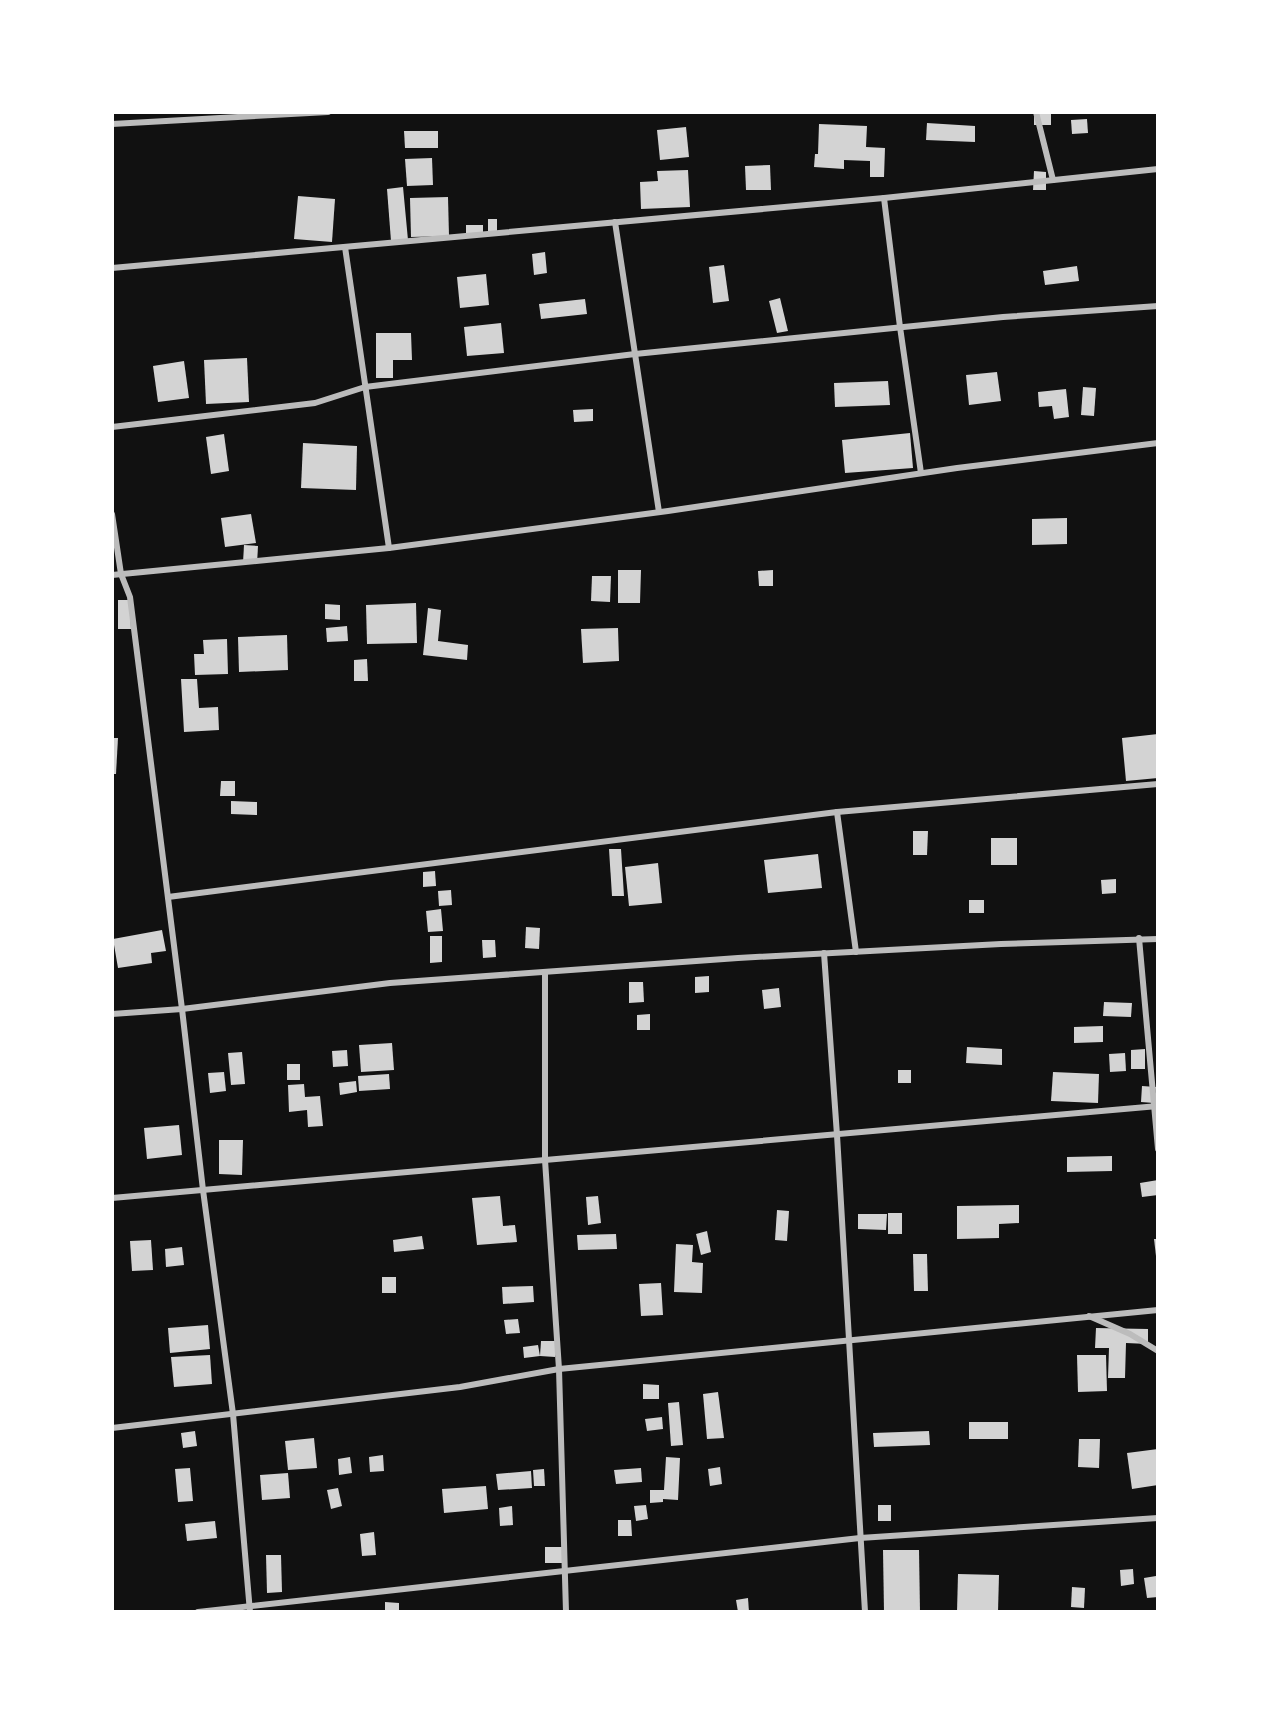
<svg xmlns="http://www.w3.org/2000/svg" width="1270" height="1724" font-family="'Space Grotesk',sans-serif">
<rect width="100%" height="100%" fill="#111"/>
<g fill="#d3d3d3">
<rect x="1034" y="112" width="17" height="13"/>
<polygon points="1087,119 1088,133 1072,134 1071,120"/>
<polygon points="927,123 975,126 975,142 926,140"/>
<polygon points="819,124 867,126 866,147 885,148 884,177 870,177 870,161 844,160 844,169 814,167 815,154 818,154"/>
<polygon points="686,127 689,157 660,160 657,130"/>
<polygon points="404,131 438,131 438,148 405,148"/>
<polygon points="432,158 433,185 407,186 405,159"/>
<polygon points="770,165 771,190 746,190 745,166"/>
<polygon points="688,170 690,207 641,209 640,182 658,181 657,171"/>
<polygon points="1034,171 1046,172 1046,190 1033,190"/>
<polygon points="403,187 408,240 391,241 387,189"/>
<polygon points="298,196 335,199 332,242 294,239"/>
<polygon points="448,197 449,236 411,237 410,198"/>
<rect x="488" y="219" width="9" height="16"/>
<rect x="466" y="225" width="17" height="12"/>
<polygon points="545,252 547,273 534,275 532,254"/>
<polygon points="724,265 729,301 713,303 709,267"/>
<polygon points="1077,266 1079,281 1045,285 1043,271"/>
<polygon points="486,274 489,305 460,308 457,277"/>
<polygon points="780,298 788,331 777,333 769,301"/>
<polygon points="585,299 587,314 541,319 539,304"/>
<polygon points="501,323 504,353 467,356 464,327"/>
<polygon points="376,333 411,333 412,360 393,360 393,378 376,378"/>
<polygon points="247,358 249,402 206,404 204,360"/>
<polygon points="184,361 189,398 158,402 153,366"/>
<polygon points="997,372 1001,401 969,405 966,375"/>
<polygon points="888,381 890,405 835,407 834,383"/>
<polygon points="1083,387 1096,388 1094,416 1081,415"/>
<polygon points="1066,389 1069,417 1054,419 1052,406 1039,407 1038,392"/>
<polygon points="593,409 593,421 574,422 573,410"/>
<polygon points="910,433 913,468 845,473 842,440"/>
<polygon points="224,434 229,471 211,474 206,437"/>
<polygon points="303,443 357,446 356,490 301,488"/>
<polygon points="251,514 256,543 225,547 221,518"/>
<polygon points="1067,518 1067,544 1032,545 1032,519"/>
<polygon points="244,545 258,546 257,564 243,563"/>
<polygon points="618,570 641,570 640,603 618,603"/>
<polygon points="773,570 773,586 759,586 758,571"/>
<polygon points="592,576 611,576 610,602 591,601"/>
<polygon points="118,600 130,600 131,629 118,629"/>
<polygon points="416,603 417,643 367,644 366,605"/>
<polygon points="325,604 340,605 340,620 325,619"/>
<polygon points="428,608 441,610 438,641 468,645 467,660 423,655"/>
<polygon points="347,626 348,641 327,642 326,628"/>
<polygon points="618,628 619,661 583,663 581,629"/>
<polygon points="287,635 288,670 239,672 238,637"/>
<polygon points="227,639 228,674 195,675 194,654 204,654 203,640"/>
<polygon points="367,659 368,681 354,681 354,660"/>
<polygon points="181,679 197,679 199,708 218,707 219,730 184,732"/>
<polygon points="1158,734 1158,778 1126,781 1122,738"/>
<polygon points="112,738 118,738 116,774 112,774"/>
<polygon points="221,781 235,781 235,796 220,796"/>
<polygon points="231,801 257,802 257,815 231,814"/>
<polygon points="913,831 928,831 927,855 913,855"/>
<rect x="991" y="838" width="26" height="27"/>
<polygon points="609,849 621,849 624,896 612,896"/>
<polygon points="818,854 822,888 768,893 764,860"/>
<polygon points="658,863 662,903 629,906 625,867"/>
<polygon points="435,871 436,886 423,887 423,872"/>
<polygon points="1116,879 1116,893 1102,894 1101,880"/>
<polygon points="451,890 452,905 439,906 438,891"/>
<rect x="969" y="900" width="15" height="13"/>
<polygon points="441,909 443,931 428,932 426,911"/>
<polygon points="526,927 540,928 539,949 525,948"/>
<polygon points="162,930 166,951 151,953 152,963 118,968 113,939"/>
<polygon points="430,936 442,936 442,962 430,963"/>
<polygon points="482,940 495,940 496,957 483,958"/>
<polygon points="709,976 709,992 695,993 695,977"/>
<polygon points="629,982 643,982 644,1002 629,1003"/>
<polygon points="779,988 781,1007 764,1009 762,990"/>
<polygon points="1104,1002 1132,1003 1131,1017 1103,1016"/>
<polygon points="650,1014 650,1030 637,1030 637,1015"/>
<polygon points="1103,1026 1103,1042 1074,1043 1074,1027"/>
<polygon points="392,1043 394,1070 361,1072 359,1045"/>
<polygon points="967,1047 1002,1049 1002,1065 966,1063"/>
<polygon points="1145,1049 1145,1069 1131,1069 1131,1050"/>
<polygon points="347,1050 348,1066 333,1067 332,1051"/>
<polygon points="242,1052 245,1084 231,1085 228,1053"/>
<polygon points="1125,1053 1126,1071 1110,1072 1109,1054"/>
<rect x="287" y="1064" width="13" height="16"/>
<rect x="898" y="1070" width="13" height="13"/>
<polygon points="224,1072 226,1091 210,1093 208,1073"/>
<polygon points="1053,1072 1099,1074 1098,1103 1051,1101"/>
<polygon points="389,1074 390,1089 359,1091 358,1076"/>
<polygon points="356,1081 357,1092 340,1095 339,1083"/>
<polygon points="304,1084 305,1097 320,1096 323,1126 308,1127 307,1110 289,1112 288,1085"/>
<polygon points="1142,1086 1156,1087 1154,1103 1141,1102"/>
<polygon points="179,1125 182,1155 147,1159 144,1128"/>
<polygon points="219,1140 243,1140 242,1175 219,1174"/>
<polygon points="1112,1156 1112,1171 1067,1172 1067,1157"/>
<polygon points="1158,1180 1158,1195 1142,1197 1140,1183"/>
<polygon points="500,1196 503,1226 515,1225 517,1242 477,1245 472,1198"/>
<polygon points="598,1196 601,1223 588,1225 586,1197"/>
<polygon points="1019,1205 1019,1223 999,1224 999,1238 957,1239 957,1206"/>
<polygon points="777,1210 789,1211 787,1241 775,1240"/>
<rect x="888" y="1213" width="14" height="21"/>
<polygon points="858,1214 887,1214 886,1230 858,1229"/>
<polygon points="707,1231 711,1252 701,1255 696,1234"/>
<polygon points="616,1234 617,1249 578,1250 577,1235"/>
<polygon points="422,1236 424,1249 394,1252 393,1240"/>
<polygon points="1154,1239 1158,1239 1158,1256 1156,1256"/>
<polygon points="151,1240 153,1270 132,1271 130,1241"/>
<polygon points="676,1244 693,1245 692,1262 703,1263 702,1293 674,1292"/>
<polygon points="182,1247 184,1265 166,1267 165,1249"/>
<polygon points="913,1254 927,1254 928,1291 914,1291"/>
<rect x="382" y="1277" width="14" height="16"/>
<polygon points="661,1283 663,1315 641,1316 639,1284"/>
<polygon points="533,1286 534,1302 503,1304 502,1287"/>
<polygon points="518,1319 520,1333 506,1334 504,1320"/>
<polygon points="208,1325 210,1349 170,1353 168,1328"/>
<polygon points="1096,1328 1148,1329 1148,1344 1126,1343 1125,1378 1108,1378 1109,1348 1095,1348"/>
<polygon points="541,1341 556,1341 555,1357 540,1356"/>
<polygon points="538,1345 540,1356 524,1358 523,1347"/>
<polygon points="210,1355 212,1384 174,1387 171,1357"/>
<polygon points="1077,1355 1106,1355 1107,1391 1078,1392"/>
<polygon points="643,1384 659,1385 659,1399 643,1399"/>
<polygon points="718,1392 724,1438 707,1439 703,1394"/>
<polygon points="679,1402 683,1445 671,1446 668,1403"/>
<polygon points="662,1417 663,1429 647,1431 645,1419"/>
<rect x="969" y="1422" width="39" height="17"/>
<polygon points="195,1431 197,1446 183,1448 181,1433"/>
<polygon points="929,1431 930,1445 874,1447 873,1433"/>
<polygon points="314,1438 317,1468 288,1470 285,1441"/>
<polygon points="1079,1439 1100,1439 1099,1468 1078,1467"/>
<polygon points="1158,1449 1158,1485 1132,1489 1127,1453"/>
<polygon points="383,1455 384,1471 370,1472 369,1457"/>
<polygon points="350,1457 352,1473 339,1475 338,1459"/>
<polygon points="666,1457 680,1458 678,1500 663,1499 663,1502 650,1503 650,1490 664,1490"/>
<polygon points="720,1467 722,1484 710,1486 708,1469"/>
<polygon points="190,1468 193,1501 178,1502 175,1469"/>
<polygon points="641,1468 642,1482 616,1484 614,1470"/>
<polygon points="544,1469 545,1486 534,1486 533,1470"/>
<polygon points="531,1471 532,1488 498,1490 496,1474"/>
<polygon points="288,1473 290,1498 262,1500 260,1475"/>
<polygon points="486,1486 488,1509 444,1513 442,1489"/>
<polygon points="338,1488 342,1506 331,1509 327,1490"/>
<polygon points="646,1505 648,1519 636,1521 634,1506"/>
<rect x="878" y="1505" width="13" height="16"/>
<polygon points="512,1506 513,1525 500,1526 499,1508"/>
<polygon points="618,1520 631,1520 632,1536 618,1536"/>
<polygon points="215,1521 217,1538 187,1541 185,1524"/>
<polygon points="374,1532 376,1555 362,1556 360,1534"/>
<rect x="545" y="1547" width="17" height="16"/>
<polygon points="883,1550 919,1550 920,1612 884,1612"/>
<polygon points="266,1555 281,1555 282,1592 267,1593"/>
<polygon points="1133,1569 1134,1584 1121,1586 1120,1570"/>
<polygon points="958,1574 999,1575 998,1612 957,1612"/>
<polygon points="1156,1576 1158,1597 1147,1598 1144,1578"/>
<polygon points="1072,1587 1085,1588 1084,1608 1071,1607"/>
<polygon points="748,1598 749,1612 738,1612 736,1600"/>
<polygon points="385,1602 399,1603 399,1612 385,1612"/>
</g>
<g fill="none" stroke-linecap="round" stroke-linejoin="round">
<g stroke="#bcbcbc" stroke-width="6">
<polyline points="1036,112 1053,180"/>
<polyline points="112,124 328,112"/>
<polyline points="884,198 900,327 921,473"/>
<polyline points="615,222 659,512"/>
<polyline points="345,247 389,548"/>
<polyline points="112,268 884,198 1158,169"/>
<polyline points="112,427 315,403 365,387 635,354 1003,317 1158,306"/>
<polyline points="112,514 121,574 130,597 182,1009 203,1190 233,1414 250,1612"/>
<polyline points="112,575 389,548 668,511 957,468 1158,443"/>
<polyline points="837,812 856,952"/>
<polyline points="168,897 837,812 1158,784"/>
<polyline points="1139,938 1158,1149"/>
<polyline points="824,953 837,1135 865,1612"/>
<polyline points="545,972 545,1160 559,1369 566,1612"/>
<polyline points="112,1014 182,1009 390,983 738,958 1001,944 1158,939"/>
<polyline points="112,1198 1158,1106"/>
<polyline points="1089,1316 1130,1334 1158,1351"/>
<polyline points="112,1428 460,1387 559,1369 1158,1310"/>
<polyline points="198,1612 860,1538 1158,1518"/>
</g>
</g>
<rect width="1270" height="1724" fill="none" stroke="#ffffff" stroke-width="228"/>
</svg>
